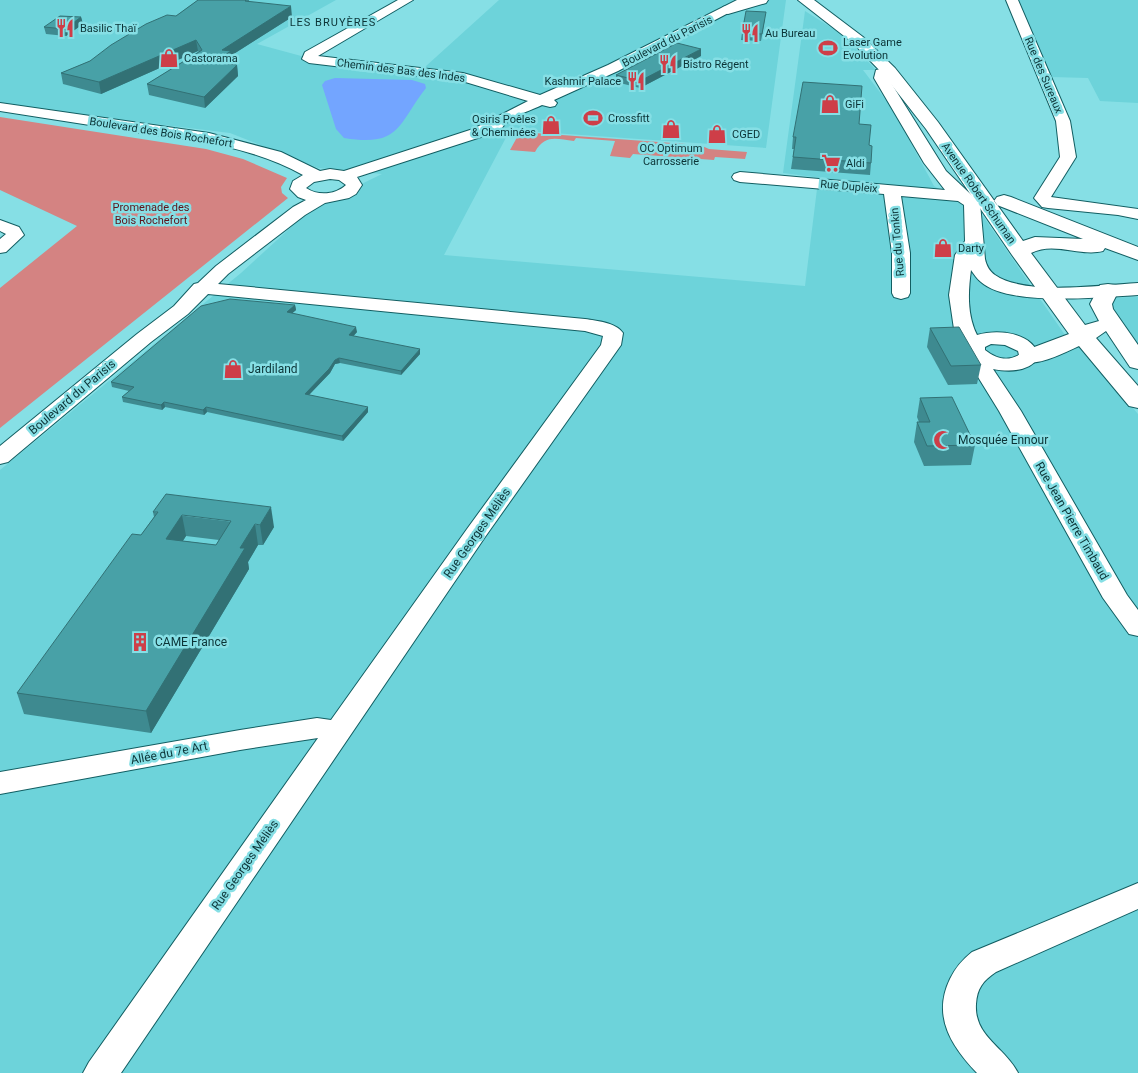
<svg xmlns="http://www.w3.org/2000/svg" width="1138" height="1073" font-family="Roboto,sans-serif">
<rect width="100%" height="100%" fill="#86dfe5"/>
<g fill="#6dd3da">
<polygon points="0,0 336,0 257,44 338,66 415,76 499,0 786,0 766,148 510,130 444,255 805,286 817,189 889,195 898,188 783,173 805,11 843,35 876,70 863,70 892,108 934,186 983,216 1067,338 1077,343 1138,414 1138,1073 0,1073 0,470 241,273 312,208 382,174 318,168 230,133 0,105"/>
<polygon points="1017,0 1138,0 1138,103 1100,101 1088,78 1051,77"/>
<polygon points="1138,297 1138,349 1093,298"/>
</g>
<g fill="#d48382">
<polygon points="0,117 206,149 243,159 287,178 281,187 282,193 288,198 0,428 0,288 77,226 0,190"/>
<path d="M520,132L700,145L709,149L747,152L745,159L715,157L714,160L633,154L630,158L610,156L615,141L576,138L574,141C556,139 545,134 535,152L510,150Z"/>
</g>
<path fill="#73a5ff" d="M335,78L412,80L425,84L426,88C397,125 401,147 344,138L336,129L322,85L325,81Z"/>
<g fill="none" stroke-linecap="round" stroke-linejoin="round">
<g stroke="#125e62" stroke-width="2">
<g id="minor">
<path d="M398,0H413L318,56L463,73L540,95L608,65L737,0H753L618,71L554,100L557,103L555,106L550,107L542,105C530,111 508,117 502,128L484,136L357,177L362,185L356,194L349,198L325,203L305,215L228,274L218,284L585,319C597,321 615,322 623,333L621,345L485,537L121,1073H83L89,1062L318,738L240,750L0,794V772L240,730L317,718L331,720L467,529L601,345L603,336L585,331L208,294L188,314L151,342L8,462L0,464V446L137,334L174,306L194,284L198,283L216,266L293,207L306,200L298,197L290,189L293,181L303,175C252,147 197,140 141,133C94,126 47,118 0,111V103L209,133L281,152L320,171L330,169L344,171L473,129L528,101L462,81L309,63L302,59L305,52ZM330,179L339,180L346,185C335,195 318,196 306,188L314,182Z"/>
<polygon points="1006,0 1018,0 1070,121 1076,157 1051,197 1138,209 1138,219 1118,215 1048,208 1042,207 1034,198 1060,157 1056,121"/>
<path d="M881,69L888,73V78L946,171L980,203L985,259C986,265 990,272 995,275C1025,296 1102,285 1138,283V295C1101,297 1009,307 981,282C977,279 974,274 971,270C968,292 967,315 977,335C998,329 1033,332 1039,357C1029,372 1009,372 993,369L1021,411L1127,595L1138,610V636L1129,634L1103,598L999,411L970,364L969,356L954,329L949,295L955,255L965,241L964,205L958,201L901,196L910,253V293L908,297L901,299L894,297L892,293V253L884,194L740,182L734,180L732,177L734,174L740,172L945,190L924,163L874,78L876,70ZM991,344L1005,345L1018,351L1019,355C1007,362 995,358 985,350V347Z"/>
<polygon points="0,220 19,227 24,235 6,252 0,253 0,239 6,234 0,231"/>
<path d="M1138,883V909L996,972C983,981 977,988 976,1004C974,1037 1005,1047 1018,1073H977C951,1046 932,1016 950,979C956,967 962,960 972,952Z"/>
</g>
</g>
<g stroke="#125e62" stroke-width="2">
<g id="major">
<polygon points="746,0 768,0 766,3 728,14 723,13 721,10 723,7"/>
<path d="M798,0H814L863,37L895,68L938,122L1023,241L1035,237L1083,239L997,205L994,201L997,197L1004,195L1011,197L1138,247V260L1105,248L1103,251C1080,257 1054,241 1031,253L1085,325L1099,321L1090,304L1100,285L1108,284L1116,285L1119,290L1112,304L1113,309L1138,345V369L1130,367L1106,331L1096,338L1138,386V408L1129,406L1079,346C1062,354 1039,366 1021,362L1017,357L1021,352L1069,334L1012,255L926,129L883,74L853,43Z"/>
</g>
</g>
<use href="#minor" fill="#fff" fill-rule="evenodd"/>
<use href="#major" fill="#fff" fill-rule="evenodd"/>
</g>
<g fill="#3e8a90" fill-rule="evenodd">
<polygon points="198,0 249,0 249,2 292,17 232,55 233,62 230,64 237,65 238,76 205,108 149,95 147,84 199,52 198,51 101,94 63,84 61,73 90,61 176,16"/>
<polygon points="81,17 83,24 66,36 46,34 44,27"/>
<polygon points="765,19 761,41 741,40 742,33"/>
<polygon points="701,56 640,88 616,82 616,75"/>
<polygon points="859,124 869,145 871,163 870,175 791,169 794,149 792,149 793,137"/>
<polygon points="295,305 296,310 292,313 357,332 353,336 420,354 401,375 340,363 335,364 330,373 309,395 368,412 343,441 207,412 204,415 165,407 162,410 123,402 122,397 129,391 112,387 111,382"/>
<polygon points="930,328 981,365 977,384 948,385 927,347"/>
<polygon points="920,398 975,445 971,465 924,466 914,442 917,422 919,422 917,417"/>
<path d="M153,512L274,527L263,545H258L248,562L249,569L151,733L24,714L17,693L141,535L154,517ZM186,536L219,540L216,545L183,541Z"/>
</g>
<g fill="#327175">
<polygon points="291,6 292,17 232,55 233,62 216,73 214,62 222,50"/>
<polygon points="81,17 83,24 66,36 65,29"/>
<polygon points="196,40 198,51 101,94 99,82"/>
<polygon points="701,49 701,56 640,88 640,81"/>
<polygon points="237,65 238,76 205,108 204,97"/>
<polygon points="295,305 296,310 288,317 287,312"/>
<polygon points="356,327 357,332 350,340 349,335"/>
<polygon points="420,349 420,354 401,375 401,371"/>
<polygon points="339,358 340,363 335,364 330,373 305,399 305,394 335,360"/>
<polygon points="164,402 165,407 162,410 161,405"/>
<polygon points="206,407 207,412 204,415 203,410"/>
<polygon points="368,407 368,412 343,441 342,436"/>
<polygon points="271,507 274,527 263,545 260,525"/>
<polygon points="182,515 186,536 170,559 166,539"/>
<polygon points="255,524 258,545 248,562 249,569 151,733 146,711 240,548"/>
</g>
<g fill="#48a1a7" stroke="#327175" fill-rule="evenodd">
<polygon points="198,0 246,0 245,1 291,6 222,50 231,51 214,62 237,65 204,97 147,84 202,50 196,40 99,82 61,73 90,61 111,45 146,24 167,15 176,16"/>
<polygon points="746,11 766,12 762,34 742,33"/>
<polygon points="60,16 81,17 65,29 44,27"/>
<polygon points="677,43 701,49 640,81 616,75"/>
<polygon points="803,82 862,86 859,124 871,125 869,145 872,146 871,163 793,157 796,137 793,137"/>
<polygon points="230,299 295,305 287,312 356,327 349,335 420,349 401,371 339,358 335,360 329,369 305,394 368,407 342,436 206,407 203,410 164,402 161,405 122,397 134,387 111,382 201,306"/>
<polygon points="959,327 981,365 951,366 930,328"/>
<polygon points="952,397 975,445 927,446 917,422 930,422 920,398"/>
<path d="M166,494L271,507L260,525L255,524L240,548H245L146,711L17,693L132,534L141,535L158,512H153ZM182,515L231,521L216,545L166,539Z"/>
</g>
<defs>
<g id="restaurant-bare" transform="scale(1.5)"><path d="M-5-6h1v4h1v-4h1v4h1v-4h1v5L-1.5 .5V6h-2V.5L-5-1ZM5-6V6H3V1.5H1.5Q1.5-4 5-6Z" fill="#ce3e48" stroke="#86dfe5" stroke-width="2.5" paint-order="stroke"/></g>
<g id="stadium-bare" transform="scale(1.5)"><path d="M0-5a6.5 5 0 1 0 0 10a6.5 5 0 1 0 0-10ZM-3.5-1.8h7v3.6h-7Z" fill="#ce3e48" stroke="#86dfe5" stroke-width="2.5" paint-order="stroke"/></g>
<g id="shop-bare" transform="scale(1.5)"><path d="M-5-2.5h2.3a2.7 3.5 0 0 1 5.4 0H5L5.5 6h-11ZM-1.5-2.5h3a1.5 2.3 0 0 0-3 0Z" fill="#ce3e48" stroke="#86dfe5" stroke-width="2.5" paint-order="stroke"/></g>
<g id="supermarket-bare" transform="scale(1.5)"><path d="M-6-5.5h2.5l.6 2H6L4.5 2H-2.5L-4.4-4H-6ZM-1.5 3.2a1.3 1.3 0 1 0 .1 0ZM3 3.2a1.3 1.3 0 1 0 .1 0Z" fill="#ce3e48" stroke="#86dfe5" stroke-width="2.5" paint-order="stroke"/></g>
<g id="mosque-bare" transform="scale(1.5)"><path d="M3.5-4.9A6 6 0 1 0 3.5 4.9A5 5 0 1 1 3.5-4.9Z" fill="#ce3e48" stroke="#86dfe5" stroke-width="2.5" paint-order="stroke"/></g>
<g id="building-bare" transform="scale(1.5)"><path d="M-4-6H4V6H1V3H-1V6H-4ZM-2.5-4.3h1.7v1.8h-1.7ZM.8-4.3h1.7v1.8H.8ZM-2.5-1h1.7V.8h-1.7ZM.8-1h1.7V.8H.8Z" fill="#ce3e48" stroke="#86dfe5" stroke-width="2.5" paint-order="stroke"/></g>
</defs>
<g fill-rule="evenodd">
<use href="#restaurant-bare" x="65" y="28"/>
<use href="#restaurant-bare" x="750" y="33"/>
<use href="#stadium-bare" x="828" y="48"/>
<use href="#shop-bare" x="169" y="58"/>
<use href="#restaurant-bare" x="668" y="64"/>
<use href="#restaurant-bare" x="636" y="81"/>
<use href="#shop-bare" x="830" y="104"/>
<use href="#stadium-bare" x="593" y="118"/>
<use href="#shop-bare" x="551" y="125"/>
<use href="#shop-bare" x="671" y="129"/>
<use href="#shop-bare" x="717" y="134"/>
<use href="#supermarket-bare" x="831" y="163"/>
<use href="#shop-bare" x="943" y="248"/>
<use href="#shop-bare" x="233" y="369"/>
<use href="#mosque-bare" x="943" y="440"/>
<use href="#building-bare" x="140" y="642"/>
</g>
<g text-anchor="middle" stroke-width="5" stroke-linejoin="round" paint-order="stroke">
<g font-size="11" letter-spacing="1" fill="#0b3336" stroke="#86dfe5">
<text x="333" y="26">LES BRUYÈRES</text>
</g>
<g font-size="11" fill="#0b3336" stroke="#86dfe5" text-anchor="start">
<text x="80" y="32">Basilic Thaï</text>
<text x="765" y="37">Au Bureau</text>
<text x="843" y="46">Laser Game<tspan x="843" dy="13">Evolution</tspan></text>
<text x="184" y="62">Castorama</text>
<text x="683" y="68">Bistro Régent</text>
<text x="621" y="85" text-anchor="end">Kashmir Palace</text>
<text x="845" y="108">GiFi</text>
<text x="608" y="122">Crossfitt</text>
<text x="536" y="123" text-anchor="end">Osiris Poêles<tspan x="536" dy="13">&amp; Cheminées</tspan></text>
<text x="732" y="138">CGED</text>
<text x="671" y="152" text-anchor="middle">OC Optimum<tspan x="671" dy="13">Carrosserie</tspan></text>
<text x="846" y="167">Aldi</text>
<text x="958" y="252">Darty</text>
</g>
<g font-size="11" fill="#0b3336" stroke="#86dfe5">
<text transform="translate(667 41) rotate(-27)" y="4">Boulevard du Parisis</text>
<text transform="translate(401 70) rotate(7)" y="4">Chemin des Bas des Indes</text>
<text transform="translate(1044 75) rotate(67)" y="4">Rue des Sureaux</text>
<text transform="translate(161 132) rotate(9)" y="4">Boulevard des Bois Rochefort</text>
<text transform="translate(849 186) rotate(5)" y="4">Rue Dupleix</text>
<text transform="translate(979 193) rotate(55)" y="4">Avenue Robert Schuman</text>
<text transform="translate(897 242) rotate(-95)" y="4">Rue du Tonkin</text>
</g>
<g font-size="11" fill="#5c141a" stroke="#86dfe5">
<text x="151" y="211">Promenade des<tspan x="151" dy="13">Bois Rochefort</tspan></text>
</g>
<g font-size="12" fill="#0b3336" stroke="#86dfe5" text-anchor="start">
<text x="248" y="373">Jardiland</text>
<text x="958" y="444">Mosquée Ennour</text>
<text x="155" y="646">CAME France</text>
</g>
<g font-size="12" fill="#0b3336" stroke="#86dfe5">
<text transform="translate(72 397) rotate(-40)" y="4">Boulevard du Parisis</text>
<text transform="translate(1072 521) rotate(60)" y="4">Rue Jean Pierre Timbaud</text>
<text transform="translate(477 533) rotate(-55)" y="4">Rue Georges Méliès</text>
<text transform="translate(169 753) rotate(-11)" y="4">Allée du 7e Art</text>
<text transform="translate(245 865) rotate(-55)" y="4">Rue Georges Méliès</text>
</g>
</g>
</svg>
